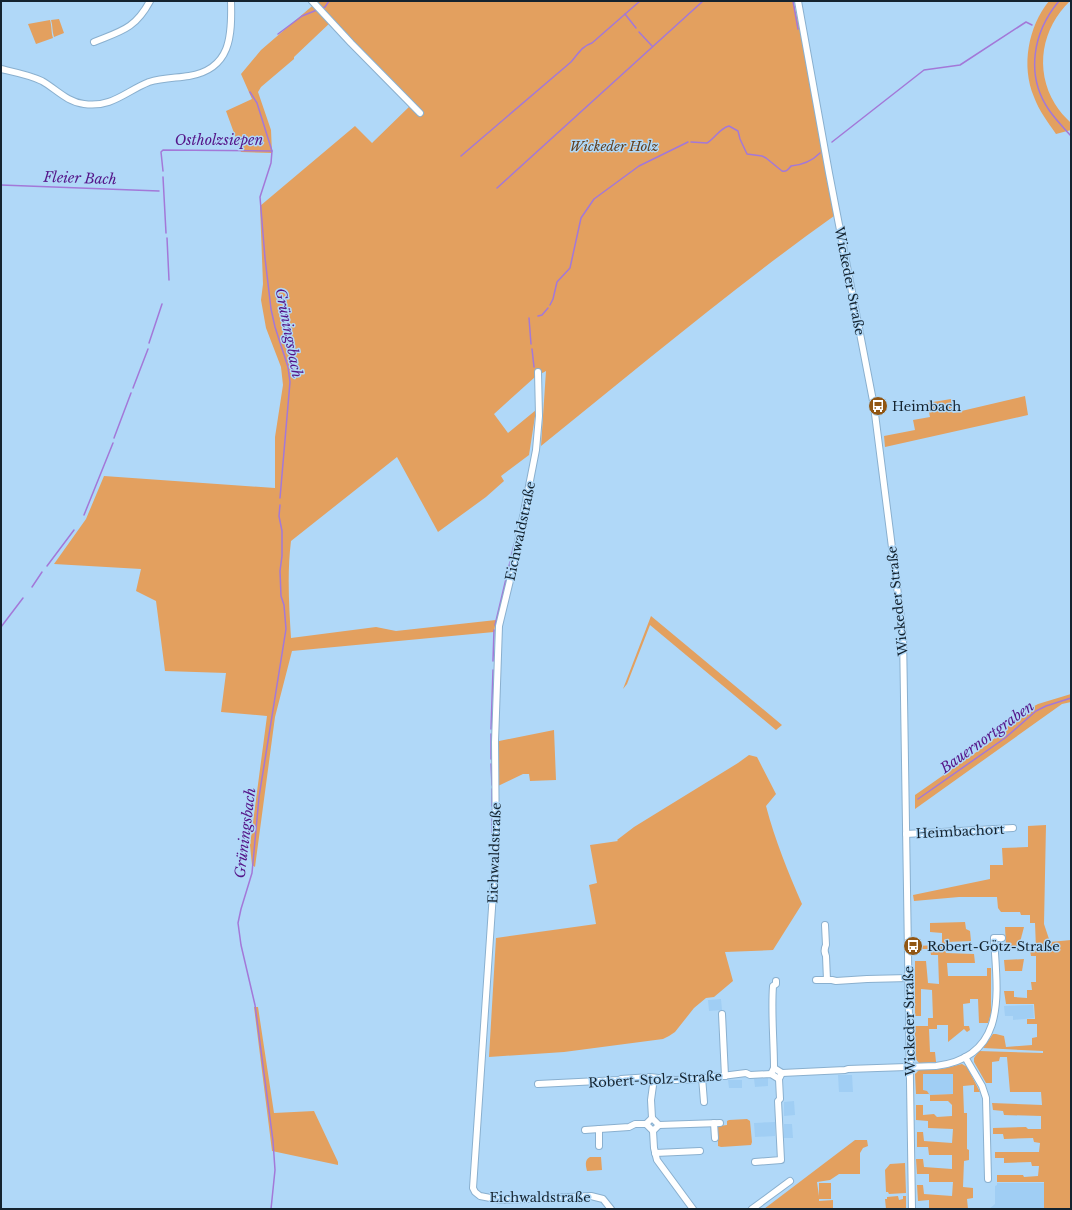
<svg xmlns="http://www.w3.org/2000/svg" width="1072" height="1210" font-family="'Libre Baskerville',serif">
<rect width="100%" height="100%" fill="#b0d8f8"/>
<g fill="#a0cef4">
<polygon points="721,999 722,1010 709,1011 708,1000"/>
<polygon points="1033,1005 1034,1018 1013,1020 1013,1016 1005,1016 1004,1006"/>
<polygon points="953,1073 953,1094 930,1095 923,1091 923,1074"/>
<polygon points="838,1075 852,1075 853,1092 839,1092"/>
<polygon points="768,1078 768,1086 755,1087 754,1079"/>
<polygon points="728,1080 742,1080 742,1088 729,1088"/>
<polygon points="794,1101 795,1115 784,1116 784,1102"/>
<polygon points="775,1122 775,1136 755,1137 754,1123"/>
<polygon points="784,1124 792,1124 793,1138 784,1138"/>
<polygon points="997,1183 1044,1183 1044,1209 989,1209 995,1204 995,1186 997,1185"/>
</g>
<g fill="#e3a05f">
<path d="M318,1H793L800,29L834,216C733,288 638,368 541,446L546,371L535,377L494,414L508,433L536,410L529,455L501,476L504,481L486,497L438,532L397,457L291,541C287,573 289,605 291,638L376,627L396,631L496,620L494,632L292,651L275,717L255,867L252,865L250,845L267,716L221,712L226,673L165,671L156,601L136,591L141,569L54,564L86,519L104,476L275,488V437L283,385L281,367L266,328L261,300L263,284L260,206L355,126L372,143L413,103L332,21L294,57V59L261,87L258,92L271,130L272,153L241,152L226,111L252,99L241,74L261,50Z"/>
<path d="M1049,1H1070C1042,28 1034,69 1055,104C1059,111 1065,117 1071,123V130L1056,134C1048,122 1039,111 1034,97C1021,66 1028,27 1049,1Z"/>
<path d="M59,19L64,33L54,37C52,32 53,26 51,20Z"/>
<path d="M50,20C52,27 51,32 53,38L36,44L28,24Z"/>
<polygon points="1025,396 1028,415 885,447 884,436 915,430 913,420 930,417 927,403 951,399 953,413"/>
<polygon points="651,616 782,725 776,730 650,625 627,684 623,689"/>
<polygon points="1071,694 1071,702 1062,704 915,809 915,795 988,744 1025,711 1038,704"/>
<polygon points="554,730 556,780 530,781 529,774 523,774 498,786 499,741"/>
<path d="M749,755L757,757L776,794L766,806C775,840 788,872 802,904L773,950L725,952L733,981L714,997L706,998L694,1008L675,1032L669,1036L663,1039L564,1052L489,1057L496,938L596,924L589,885L597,883L590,845L618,841L617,840L634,827L738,763Z"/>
<polygon points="1046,825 1044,924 1050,942 1071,940 1071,1209 1044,1209 1044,1182 997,1182 997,1175 1023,1175 1024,1177 1038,1176 1039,1166 1032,1166 1031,1162 1004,1163 1004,1158 995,1158 995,1152 1039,1152 1040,1143 1034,1142 1033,1138 1004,1139 1003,1134 993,1134 993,1128 1026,1127 1028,1129 1041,1129 1041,1116 1004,1115 1003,1111 993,1110 992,1103 1042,1105 1041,1092 1010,1092 1007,1057 1000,1057 999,1061 992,1062 992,1083 986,1083 974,1062 974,1058 979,1051 1043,1053 1043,1051 983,1048 993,1034 996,1034 1004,1036 1006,1047 1032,1045 1032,1038 1037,1037 1037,1024 1027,1024 1027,1019 1035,1019 1034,1004 1006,1004 1004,991 1014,991 1014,997 1027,998 1027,990 1032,990 1031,982 1036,982 1036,956 1031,956 1030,950 1036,949 1035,923 1030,923 1030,915 1021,915 1020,912 1001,912 998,908 997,897 959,897 914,901 913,895 990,879 990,865 1003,865 1002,848 1028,847 1028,826"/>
<polygon points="965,922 966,929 970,931 971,941 947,942 946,953 974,954 975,963 947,963 948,976 987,976 987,968 991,968 991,1014 988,1023 979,1023 978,999 970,999 970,1003 963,1004 964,1026 969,1026 970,1030 967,1032 964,1029 948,1042 948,1025 937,1025 937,1029 929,1029 930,1052 935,1052 936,1062 919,1063 915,1058 915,1026 928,1026 928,1018 933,1018 932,990 921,989 921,1016 915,1016 915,961 926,961 928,983 939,984 938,955 931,955 930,949 914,949 914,946 942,945 942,933 930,932 930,923"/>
<polygon points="1005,927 1024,927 1019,946 1006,946"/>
<polygon points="1024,959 1022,971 1005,971 1004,960"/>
<polygon points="254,1007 258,1007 274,1113 314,1111 338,1162 338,1165 272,1151"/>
<polygon points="962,1064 967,1067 980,1092 974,1092 974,1085 963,1086 964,1113 967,1113 967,1149 969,1150 969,1160 964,1161 963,1187 973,1188 973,1198 967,1199 968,1209 929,1208 929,1200 918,1201 917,1185 923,1185 924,1194 952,1196 953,1182 929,1182 929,1174 917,1174 916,1159 923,1159 924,1167 952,1169 952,1155 929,1155 928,1147 917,1147 917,1132 923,1132 924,1141 952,1143 953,1129 928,1128 928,1121 916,1120 916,1105 923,1105 923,1115 934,1114 937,1117 952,1116 952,1105 948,1101 930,1101 930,1095 953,1094 953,1074 923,1074 923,1090 927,1091 929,1094 916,1094 915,1074 919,1070 942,1069"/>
<polygon points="729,1120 747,1119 750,1121 752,1142 751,1145 721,1147 718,1146 718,1127 719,1126 727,1125 727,1121"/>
<polygon points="855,1140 867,1140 868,1146 863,1148 860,1153 860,1174 839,1174 830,1180 817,1182 819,1196 819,1183 831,1183 831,1199 819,1199 819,1201 833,1200 833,1209 764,1209"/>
<path d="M590,1157H601L602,1170L587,1171C586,1166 584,1160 590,1157Z"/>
<polygon points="905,1163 906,1193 889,1194 888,1192 886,1192 885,1170 890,1164"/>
<polygon points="898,1196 899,1200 903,1199 903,1196 906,1196 906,1209 886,1209 885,1199 887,1199 887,1197"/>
</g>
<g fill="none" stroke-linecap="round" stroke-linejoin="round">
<g stroke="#a378d8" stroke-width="1.5">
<polyline points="793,1 798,29"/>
<path d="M1059,1C1033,32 1025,75 1049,110C1055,119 1064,128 1071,136"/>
<polyline points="322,8 325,7 329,1"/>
<polyline points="625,14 636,28"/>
<polyline points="639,32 652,46"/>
<polyline points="278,34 302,16 317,10"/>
<polyline points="250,92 257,103 272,151 271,163 260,197 265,258 271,309 275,327 288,367 290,382 280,498"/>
<path d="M691,142L707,143C715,138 720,128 729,126L738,131L740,139L747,154L762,156L766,158L782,171C786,172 788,170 791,166C802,165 812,161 820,153"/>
<polyline points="832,142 924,70 960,65 1026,22 1032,25"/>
<path d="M461,156L571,62C578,54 582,46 592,43L640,1"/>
<polyline points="163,171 161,152 163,150 272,151"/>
<polyline points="163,177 166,233"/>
<polyline points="1,185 159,191"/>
<polyline points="497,188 703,1"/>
<polyline points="167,238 169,280"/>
<polyline points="550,305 553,299 557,282 570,268 581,218 594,199 639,166 688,142"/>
<polyline points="538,316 542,315 548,308"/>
<polyline points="529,318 531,344"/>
<polyline points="149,343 162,304"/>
<polyline points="532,349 534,367"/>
<polyline points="133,388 148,349"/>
<polyline points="114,438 131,393"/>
<polyline points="84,515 113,443"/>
<polyline points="511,557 514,545"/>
<polyline points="47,566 74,530"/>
<polyline points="32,587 42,572"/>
<polyline points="495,625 510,562"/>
<polyline points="1,627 23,598"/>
<polyline points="493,661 494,630"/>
<polyline points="491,729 493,670"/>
<polyline points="491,734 491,759"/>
<polyline points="491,764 492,785"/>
<polyline points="492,789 492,806"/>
<polyline points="918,799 1005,738 1036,711 1046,706 1071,698"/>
<polyline points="492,810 492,839"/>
<polyline points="493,844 493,856"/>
<polyline points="271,1209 275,1170 273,1141 255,1005 241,945 238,923 241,909 252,873 259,797 286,629 284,605 281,596 280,571 282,556 282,531 279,516 280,505"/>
</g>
<g stroke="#8ab0cf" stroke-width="8">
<g id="minor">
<polyline points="312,1 351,43 420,113"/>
<polyline points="798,1 829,173 874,406 903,634 912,1209"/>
<path d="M94,42C121,31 135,29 150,1"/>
<path d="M1,69C14,72 30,75 42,81C56,89 67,102 84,104C112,108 126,91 149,82C162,78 176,78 189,76C231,69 232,36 231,1"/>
<polyline points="538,372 539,416 536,450 513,568 499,626 495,742 496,849 473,1188 475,1192 480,1196 501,1200 591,1196 603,1199 611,1209"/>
<polyline points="906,834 1013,828"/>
<path d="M825,925L826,945C824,949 824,952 826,956L827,980"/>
<polyline points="816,980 832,980 836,981 867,979 909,978"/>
<polyline points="722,1014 725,1076"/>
<polyline points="965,1057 982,1086 986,1098 988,1179"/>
<path d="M774,1068C774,1041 771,1013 773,986L776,984V981"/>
<path d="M771,1074L774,1068L782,1073L845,1070L848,1069L936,1066C1009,1057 997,991 994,938H1002"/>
<polyline points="702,1077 704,1102"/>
<polyline points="538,1084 619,1080 621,1079 650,1077 675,1080 698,1079 746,1073 750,1075 771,1074 779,1079 782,1073"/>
<polyline points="652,1118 659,1125 653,1131 654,1148 657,1160 693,1209"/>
<polyline points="714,1123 715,1138"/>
<polyline points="659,1125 720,1123"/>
<polyline points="599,1129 599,1146"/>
<polyline points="585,1130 629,1127 635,1124 646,1124"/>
<polyline points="653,1131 646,1124 652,1118 651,1100 654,1078"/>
<polyline points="655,1153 700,1151"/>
<polyline points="755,1162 781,1160 778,1101 780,1099 779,1079"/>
<polyline points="752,1209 790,1181"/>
</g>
</g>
<use href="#minor" stroke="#fff" stroke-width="6"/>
</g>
<defs>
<g id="bus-disc" transform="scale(1)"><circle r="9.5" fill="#915613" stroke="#b0d8f8"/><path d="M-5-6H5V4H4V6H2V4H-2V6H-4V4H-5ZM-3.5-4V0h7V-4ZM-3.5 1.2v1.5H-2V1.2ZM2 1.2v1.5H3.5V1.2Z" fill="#fff"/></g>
</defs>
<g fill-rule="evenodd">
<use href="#bus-disc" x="878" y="406"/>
<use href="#bus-disc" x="913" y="946"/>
</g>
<g text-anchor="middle" stroke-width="3" stroke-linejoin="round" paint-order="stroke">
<g font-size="13" font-style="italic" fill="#623f1c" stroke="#b0d8f8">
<text x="614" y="151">Wickeder Holz</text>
</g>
<g font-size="13" fill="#14232f" stroke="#b0d8f8">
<text transform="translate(850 281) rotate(79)" y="5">Wickeder Straße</text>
<text transform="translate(520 531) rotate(-78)" y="5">Eichwaldstraße</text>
<text transform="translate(897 601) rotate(-96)" y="5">Wickeder Straße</text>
<text transform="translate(960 831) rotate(-3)" y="5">Heimbachort</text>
<text transform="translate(494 853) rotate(-88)" y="5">Eichwaldstraße</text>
<text transform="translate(909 1021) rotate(-91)" y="5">Wickeder Straße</text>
<text transform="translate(655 1079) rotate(-3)" y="5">Robert-Stolz-Straße</text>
<text x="540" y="1202">Eichwaldstraße</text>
</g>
<g font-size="13" fill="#14232f" stroke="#b0d8f8" text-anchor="start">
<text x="892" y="411">Heimbach</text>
<text x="927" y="951">Robert-Götz-Straße</text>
</g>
<g font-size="14" font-style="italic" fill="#551689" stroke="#b0d8f8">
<text x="219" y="145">Ostholzsiepen</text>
<text transform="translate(80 178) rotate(2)" y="5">Fleier Bach</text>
<text transform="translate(289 333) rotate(79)" y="5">Grüningsbach</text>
<text transform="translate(987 737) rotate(-36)" y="5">Bauernortgraben</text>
<text transform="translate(245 833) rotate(-83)" y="5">Grüningsbach</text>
</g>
</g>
<rect width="1072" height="1210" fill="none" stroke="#14232f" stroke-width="4"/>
</svg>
